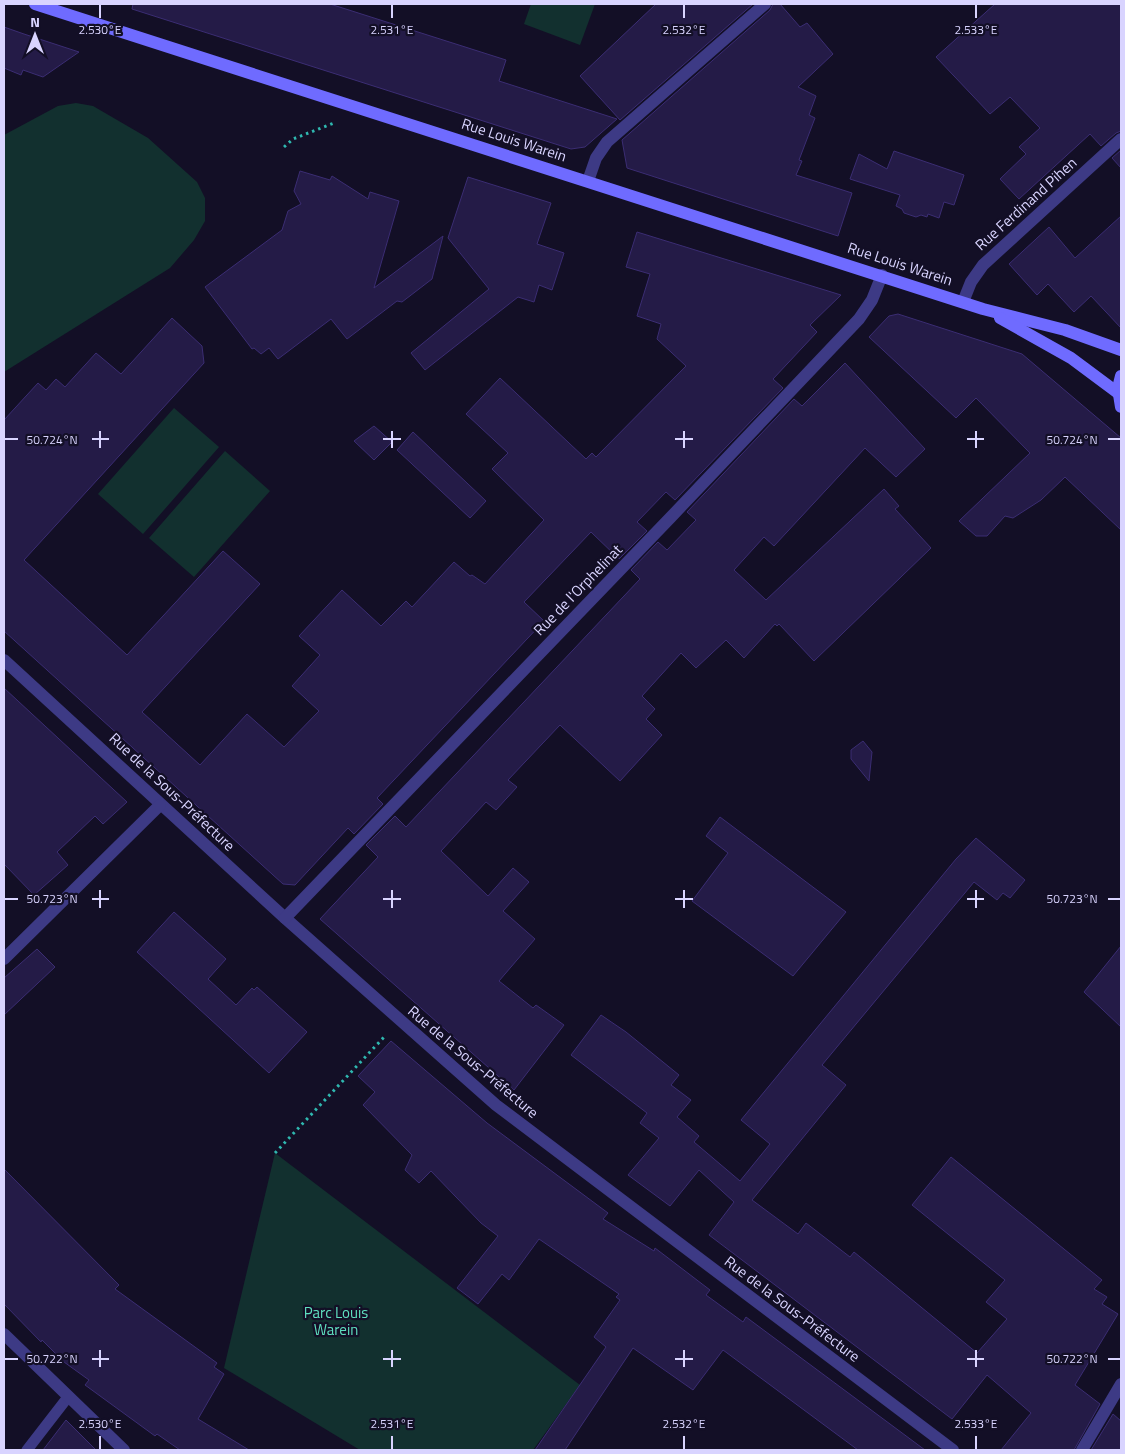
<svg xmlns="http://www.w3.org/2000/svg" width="1125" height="1454" font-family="'Titillium Web',sans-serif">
<rect width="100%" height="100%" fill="#130f26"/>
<g fill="#12302f">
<polygon points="531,4 595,4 580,45 524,24"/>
<polygon points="76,103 93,106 148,138 197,182 205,198 205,221 194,240 170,268 4,372 4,135 58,106"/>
<polygon points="174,408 219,447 143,534 98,494"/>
<polygon points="225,451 270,491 194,577 149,538"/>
<polygon points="275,1153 580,1385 533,1450 360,1450 224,1368"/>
</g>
<g fill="#241b47" stroke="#3b2d73">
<polygon points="133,4 330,4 506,60 499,81 617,119 585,147 571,149 132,9"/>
<polygon points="656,4 753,4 620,120 580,76"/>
<polygon points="773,4 780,4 800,27 807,23 833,54 798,87 816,96 809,115 815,118 799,160 802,161 796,175 852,193 838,236 627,168 622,140 770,10"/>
<polygon points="995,4 1121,4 1121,131 1116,133 1101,146 1090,134 1019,199 1000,179 1026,154 1019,147 1040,128 1010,97 990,114 936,57"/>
<polygon points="4,27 24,34 79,52 43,77 23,70 21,75 4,68"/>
<polygon points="1121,150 1121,168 1112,158"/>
<polygon points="894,151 964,175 954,205 944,202 939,218 928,214 927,217 921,215 916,217 904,213 902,209 896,206 900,195 850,179 859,154 887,169"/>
<polygon points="300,171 330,180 332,176 368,199 370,192 399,201 374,288 443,236 432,279 402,302 397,301 347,339 331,319 278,359 269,348 261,354 254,348 252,349 205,287 282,230 288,211 301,204 294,191"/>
<polygon points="468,177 551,203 537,244 564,253 552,290 539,285 534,302 518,297 425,370 411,353 489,289 448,238"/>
<polygon points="1121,216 1121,328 1091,296 1074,312 1048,284 1037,295 1009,264 1049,227 1075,258"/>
<polygon points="637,232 841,295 810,325 817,332 773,379 783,388 675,500 666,492 637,522 647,531 619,559 591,532 524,602 544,621 377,798 383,804 354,834 348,828 295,885 283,884 4,631 4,420 38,383 46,390 56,379 65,387 96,353 121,374 172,318 202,346 204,363 24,560 127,655 223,551 260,584 142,712 200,765 247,714 284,747 319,711 292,686 320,655 299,636 342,590 381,626 406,601 412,607 454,562 470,576 472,575 485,584 544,520 492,469 508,453 466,414 500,378 586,459 592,453 596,457 686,366 657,339 661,324 637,316 650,274 626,267"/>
<polygon points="898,314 1022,354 1121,438 1121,530 1065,477 1041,500 1013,518 1005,516 987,536 976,536 959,521 1030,453 976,398 956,418 869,337 889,316"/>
<polygon points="845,363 925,449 896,477 865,448 774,546 764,537 734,570 766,600 884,489 899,506 895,509 931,548 814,661 779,624 777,626 775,624 744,658 726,640 696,668 681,653 642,696 655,709 646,719 662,735 620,781 560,725 508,780 517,787 496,810 486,802 441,851 488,896 513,868 529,882 503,911 535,939 499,981 533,1008 536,1005 564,1025 514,1090 320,919 378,857 366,845 395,816 406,827 640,579 631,570 658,542 667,550 696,520 687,512 794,399 802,406"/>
<polygon points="374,426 392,442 374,460 354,441"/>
<polygon points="413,432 486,501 470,518 397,450"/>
<polygon points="4,688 127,802 103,824 95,816 57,852 68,865 34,895 4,864"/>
<polygon points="863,741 872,752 869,781 851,759 851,750"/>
<polygon points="720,817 846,912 793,976 692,901 728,853 706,836"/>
<polygon points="976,838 1025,880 1010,898 1003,893 997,900 974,882 822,1065 846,1085 752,1200 798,1234 806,1223 850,1257 854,1252 977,1353 1007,1319 986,1302 1005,1280 912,1205 951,1157 1102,1280 1094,1289 1107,1297 1102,1304 1118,1314 1075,1385 1100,1404 1074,1450 1001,1450 1031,1413 987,1375 952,1419 709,1235 734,1202 699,1170 670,1206 628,1175 659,1138 640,1123 647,1113 571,1055 601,1015 626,1032 679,1075 671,1085 691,1100 677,1117 699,1136 694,1142 740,1181 770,1144 741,1120 956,859"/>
<polygon points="174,912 226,959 208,979 236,1005 252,988 254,990 257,987 307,1032 269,1073 137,952"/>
<polygon points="1121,946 1121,1027 1084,992"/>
<polygon points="37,949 55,967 4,1015 4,978"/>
<polygon points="391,1041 487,1123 608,1213 603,1219 654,1251 655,1248 710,1290 706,1295 743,1322 746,1317 925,1450 858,1450 723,1350 693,1390 633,1348 565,1450 535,1450 606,1347 594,1337 620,1300 616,1297 619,1294 539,1239 509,1280 502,1274 478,1304 457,1288 498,1236 481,1223 431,1171 419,1183 405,1170 412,1155 363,1105 375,1092 358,1076"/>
<polygon points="4,1169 119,1285 115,1289 217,1363 214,1367 224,1374 198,1419 249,1450 180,1450 157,1434 155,1436 85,1385 89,1380 64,1362 42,1340 41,1342 4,1304"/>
<polygon points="1113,1414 1121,1421 1121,1450 1091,1450"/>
<polygon points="66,1420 96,1450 43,1450"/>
</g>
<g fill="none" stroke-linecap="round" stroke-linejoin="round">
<g stroke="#2fb8b0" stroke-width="3" stroke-dasharray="2.5 4" stroke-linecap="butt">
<polyline points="284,147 293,139 334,123"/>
<polyline points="275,1153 386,1035"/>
</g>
<polyline stroke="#3d3a85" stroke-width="11" points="27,1450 68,1397"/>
<g stroke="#3d3a85" stroke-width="12">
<polyline points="588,181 596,158 607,142 765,4"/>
<polyline points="963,302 971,282 983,265 1121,139"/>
<polyline points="4,660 285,918 496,1105 953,1450"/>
<polyline points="285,918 671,517 859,319 872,300 882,275"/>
<polyline points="4,959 160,805"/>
<polyline points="4,1334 124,1450"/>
<polyline points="1082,1450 1121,1384"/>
</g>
<g stroke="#6f6bff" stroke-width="12">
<polyline points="35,4 983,309 1065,330 1121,350"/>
<polyline points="1000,318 1071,358 1118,393"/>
<polyline points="1121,376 1118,388 1121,407"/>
</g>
</g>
<path fill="none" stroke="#d9d4ff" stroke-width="2" d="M100,5V18M392,5V18M684,5V18M976,5V18M100,431V448M392,431V448M684,431V448M976,431V448M5,439H18M92,439H109M383,439H401M675,439H693M967,439H984M1108,439H1120M100,890V908M392,890V908M684,890V908M976,890V908M5,899H18M92,899H109M383,899H401M675,899H693M967,899H984M1108,899H1120M100,1350V1367M392,1350V1367M684,1350V1367M976,1350V1367M5,1359H18M92,1359H109M383,1359H401M675,1359H693M967,1359H984M1108,1359H1120M100,1436V1449M392,1436V1449M684,1436V1449M976,1436V1449"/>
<g text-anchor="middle" stroke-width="4.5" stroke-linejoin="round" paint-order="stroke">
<g font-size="15" fill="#d9d4ff" stroke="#130f26">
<text transform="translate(514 140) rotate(18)" y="5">Rue Louis Warein</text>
<text transform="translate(1026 204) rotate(-42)" y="5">Rue Ferdinand Pihen</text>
<text transform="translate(900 264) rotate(18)" y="5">Rue Louis Warein</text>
<text transform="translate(578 590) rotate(-46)" y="5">Rue de l'Orphelinat</text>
<text transform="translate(172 792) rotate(43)" y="5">Rue de la Sous-Préfecture</text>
<text transform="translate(473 1062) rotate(40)" y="5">Rue de la Sous-Préfecture</text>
<text transform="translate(792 1309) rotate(37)" y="5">Rue de la Sous-Préfecture</text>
</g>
<g font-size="15" fill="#5fe0c0" stroke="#130f26">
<text x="336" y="1318">Parc Louis<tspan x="336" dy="17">Warein</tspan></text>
</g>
</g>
<g font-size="12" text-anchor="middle" fill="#d9d4ff" stroke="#130f26" stroke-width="4.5" stroke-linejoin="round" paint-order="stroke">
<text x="100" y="34">2.530°E</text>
<text x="392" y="34">2.531°E</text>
<text x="684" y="34">2.532°E</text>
<text x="976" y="34">2.533°E</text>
<text x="52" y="444">50.724°N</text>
<text x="1072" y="444">50.724°N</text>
<text x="52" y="903">50.723°N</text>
<text x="1072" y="903">50.723°N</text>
<text x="52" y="1363">50.722°N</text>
<text x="1072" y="1363">50.722°N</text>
<text x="100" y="1428">2.530°E</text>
<text x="392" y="1428">2.531°E</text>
<text x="684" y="1428">2.532°E</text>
<text x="976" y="1428">2.533°E</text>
</g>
<rect width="1125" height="1454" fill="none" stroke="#d9d4ff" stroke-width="10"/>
<g transform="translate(35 35)" stroke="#130f26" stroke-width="4" paint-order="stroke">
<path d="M0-4L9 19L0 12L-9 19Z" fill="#d9d4ff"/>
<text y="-8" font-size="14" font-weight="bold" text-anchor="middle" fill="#d9d4ff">N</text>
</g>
</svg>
